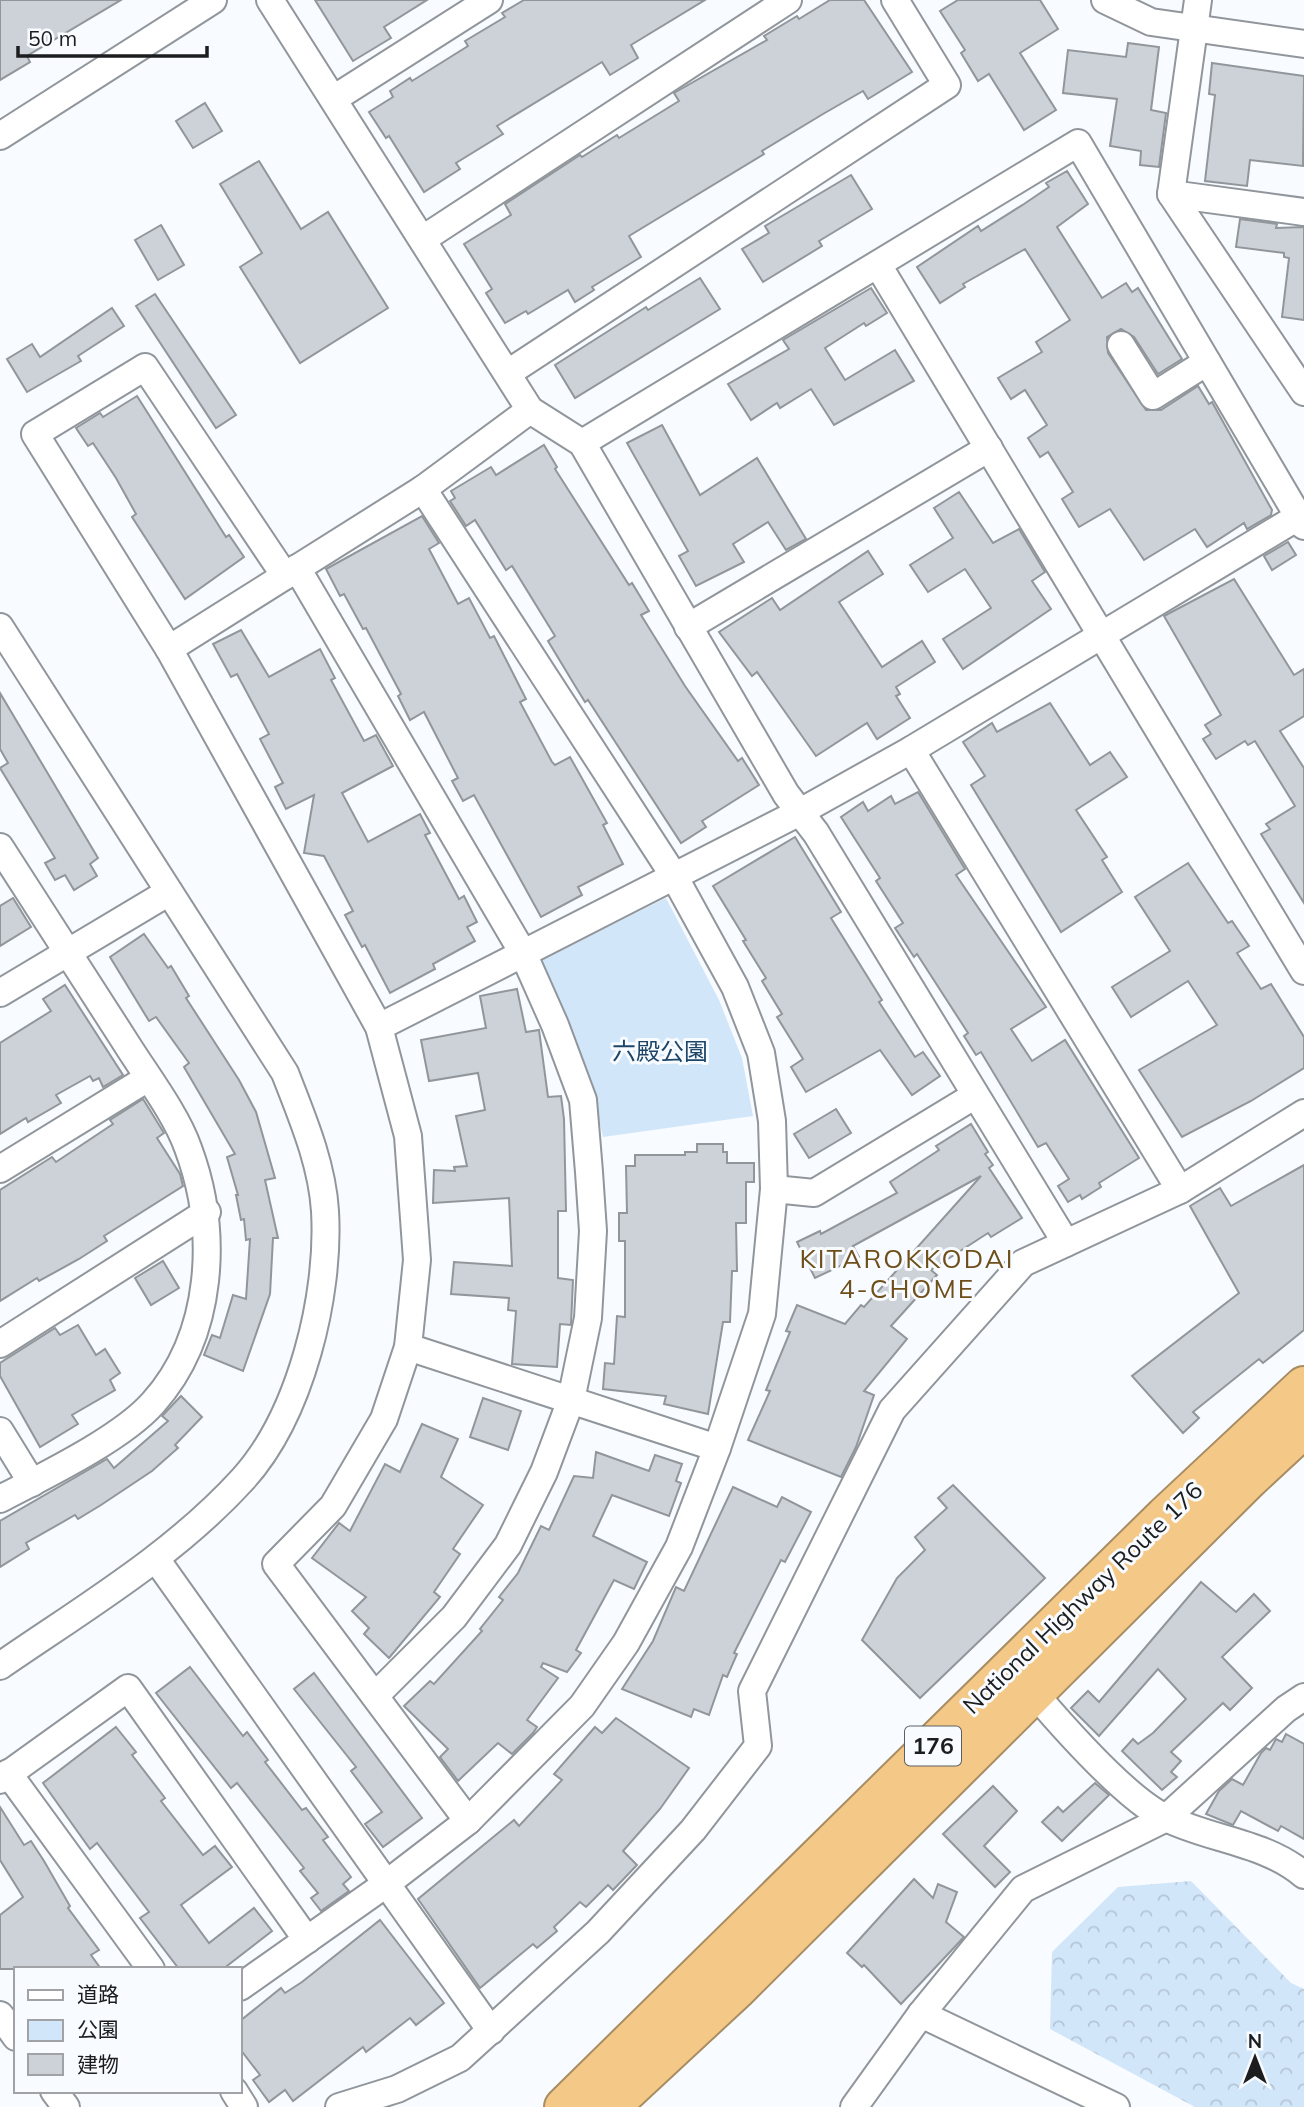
<svg xmlns="http://www.w3.org/2000/svg" width="1304" height="2107" font-family="Mulish,'Noto Sans JP',sans-serif">
<defs>
<pattern id="forest-crowns" width="20" height="18" patternUnits="userSpaceOnUse" patternTransform="scale(1.75)"><rect width="20" height="18" fill="#d2e6fa"/><path d="M2 6a3 3 0 1 1 6 0M12 15a3 3 0 1 1 6 0" fill="none" stroke="#b4c5d6"/></pattern>
</defs>
<rect width="100%" height="100%" fill="#f8fbff"/>
<polygon fill="url(#forest-crowns)" points="1191,1881 1291,1983 1304,1989 1304,2107 1195,2107 1050,2029 1052,1952 1118,1887"/>
<path fill="#d2e6fa" d="M666,898L719,1000L742,1058L753,1116L603,1137C590,1075 568,1018 542,960Z"/>
<g fill="#ccd2d7" stroke="#91969b" stroke-width="2">
<polygon points="0,0 121,0 27,56 30,62 0,80"/>
<polygon points="315,0 427,0 384,27 391,38 353,61"/>
<polygon points="524,0 705,0 631,45 638,58 610,75 602,62 497,126 503,134 456,163 460,169 424,192 389,136 386,138 369,112 393,97 390,91 410,78 412,81 468,46 465,41 505,17 502,13"/>
<polygon points="830,0 864,0 912,72 868,99 863,91 823,114 762,151 764,154 629,236 641,257 592,287 594,290 575,302 568,290 528,314 526,311 505,323 486,293 492,289 464,244 511,215 505,204 580,155 582,157 617,135 619,138 679,101 674,93 767,40 764,36 797,16 799,19"/>
<polygon points="958,0 1040,0 1058,29 1020,53 1056,110 1024,130 989,74 978,81 961,53 965,50 940,11"/>
<polygon points="1128,43 1159,47 1151,110 1166,113 1159,167 1140,165 1141,151 1110,146 1117,99 1063,93 1068,50 1126,57"/>
<polygon points="1212,63 1304,76 1303,166 1250,160 1247,186 1205,181 1215,95 1209,94"/>
<polygon points="205,103 222,131 193,148 176,121"/>
<polygon points="259,161 301,229 328,212 388,308 300,363 240,267 262,253 220,184"/>
<polygon points="1067,171 1088,204 1057,227 1102,298 1126,283 1132,292 1138,288 1182,359 1158,374 1134,337 1121,329 1107,337 1108,353 1146,410 1161,410 1198,386 1209,404 1212,402 1272,510 1271,515 1247,529 1244,523 1207,547 1195,529 1144,560 1110,509 1079,527 1062,499 1073,492 1048,452 1040,457 1028,438 1047,425 1025,390 1011,399 998,378 1042,352 1036,342 1070,320 1025,249 963,284 965,287 940,303 917,267 978,226 981,231 1024,204 1049,187 1046,183"/>
<polygon points="851,175 872,209 819,241 822,246 763,282 742,249 769,233 765,226"/>
<polygon points="1240,219 1277,224 1276,228 1304,227 1304,320 1282,317 1289,258 1284,257 1284,253 1236,247"/>
<polygon points="161,225 184,265 158,280 135,240"/>
<polygon points="700,278 720,309 575,398 555,365 646,307 648,310"/>
<polygon points="871,288 887,313 866,326 864,323 825,348 845,380 895,350 914,381 834,425 811,389 780,408 777,403 751,420 728,384 789,349 783,340"/>
<polygon points="155,294 236,415 216,428 136,306"/>
<polygon points="112,308 124,326 78,356 81,361 27,392 7,359 32,344 40,357"/>
<polygon points="137,396 226,537 229,535 244,557 185,599 132,517 136,514 116,478 93,443 88,446 76,428 100,413 103,417"/>
<polygon points="662,425 700,495 757,458 806,539 786,550 768,522 733,544 744,562 696,586 679,556 688,551 627,443"/>
<polygon points="544,445 557,467 555,469 629,585 632,583 649,611 641,615 685,686 738,761 742,758 759,785 702,821 706,827 681,843 588,700 585,702 577,689 548,641 555,636 512,566 506,570 475,520 466,526 450,501 455,498 451,491 491,467 496,475"/>
<polygon points="959,492 993,543 1019,529 1045,572 1032,581 1051,609 963,669 943,639 991,608 965,569 928,592 910,565 953,538 934,508"/>
<polygon points="422,516 439,543 429,549 458,604 469,598 490,638 494,636 526,699 520,702 552,762 555,765 570,757 607,823 603,825 623,864 578,887 582,895 541,917 474,795 463,801 452,781 458,778 424,712 410,720 398,696 401,694 366,628 363,629 344,594 340,596 326,569"/>
<polygon points="1288,542 1296,555 1272,570 1264,556"/>
<polygon points="868,551 883,574 839,602 882,667 922,641 935,662 896,687 900,694 896,696 910,718 877,739 867,723 816,756 757,672 752,676 719,632 772,598 780,610"/>
<polygon points="1234,579 1294,675 1304,669 1304,716 1280,731 1304,768 1304,903 1261,834 1270,829 1266,824 1295,806 1255,741 1248,745 1245,741 1216,759 1203,739 1211,734 1205,725 1221,715 1164,616"/>
<polygon points="241,630 269,677 320,649 335,678 331,680 364,741 376,735 393,766 342,793 368,842 420,814 430,833 425,835 459,899 464,896 477,922 467,927 475,941 433,964 435,969 390,993 365,945 362,947 345,915 353,911 324,856 304,853 314,795 286,809 275,787 283,783 260,739 269,734 237,674 231,677 213,644"/>
<polygon points="0,693 98,858 90,864 97,876 74,890 65,875 55,880 45,863 55,858 0,768 8,763 0,749"/>
<polygon points="1050,703 1090,765 1110,752 1127,777 1076,810 1107,857 1102,860 1122,892 1061,932 971,785 985,776 963,742 992,723 997,732"/>
<polygon points="918,792 965,869 956,875 1046,1007 1011,1029 1032,1061 1065,1040 1139,1158 1099,1183 1101,1187 1082,1199 1080,1195 1068,1202 1058,1186 1069,1179 1046,1143 1038,1147 981,1052 976,1055 964,1036 968,1033 917,954 914,957 895,928 903,923 876,881 880,878 841,817 863,802 868,811 891,796 895,804"/>
<polygon points="795,837 841,912 831,918 882,1000 879,1002 915,1057 923,1052 940,1076 912,1095 880,1050 806,1092 791,1067 803,1059 777,1017 782,1014 762,981 766,978 743,941 746,940 713,886"/>
<polygon points="1188,863 1228,923 1232,921 1249,946 1237,953 1261,989 1271,984 1304,1037 1304,1068 1251,1101 1182,1137 1139,1070 1217,1025 1188,981 1131,1017 1112,987 1170,951 1135,897"/>
<polygon points="13,898 31,927 0,946 0,906"/>
<polygon points="144,934 168,968 171,966 189,996 186,998 239,1080 256,1112 275,1178 265,1180 278,1238 273,1238 270,1294 243,1371 204,1355 212,1335 220,1338 233,1295 246,1299 250,1239 246,1240 244,1219 241,1220 236,1195 238,1195 227,1157 235,1154 184,1067 189,1063 156,1017 149,1021 110,957"/>
<polygon points="65,985 123,1075 103,1087 99,1078 93,1081 90,1076 56,1095 61,1103 28,1122 26,1118 0,1134 0,1043 51,1011 43,999"/>
<polygon points="517,989 526,1032 539,1030 548,1097 561,1096 564,1119 566,1211 558,1211 558,1278 573,1280 571,1325 560,1324 557,1367 512,1364 516,1311 508,1310 509,1298 451,1294 454,1262 512,1266 509,1198 433,1203 434,1170 455,1171 454,1167 467,1166 456,1116 485,1110 478,1073 429,1081 421,1040 486,1028 480,996"/>
<polygon points="143,1099 164,1133 157,1138 180,1174 183,1186 104,1236 107,1241 79,1259 39,1281 37,1278 0,1301 0,1190 52,1157 56,1162 113,1124 110,1120"/>
<polygon points="836,1109 851,1133 809,1158 794,1134"/>
<polygon points="971,1124 988,1152 985,1154 993,1165 989,1168 1022,1218 991,1237 988,1233 931,1270 937,1275 891,1326 907,1339 864,1391 874,1395 856,1447 841,1477 748,1440 770,1391 766,1390 790,1332 786,1331 797,1305 845,1324 861,1305 864,1307 981,1176 853,1246 859,1257 815,1278 797,1242 820,1231 821,1234 897,1193 890,1182 939,1150 936,1146"/>
<polygon points="697,1144 723,1144 723,1152 727,1152 727,1163 754,1163 754,1182 746,1182 746,1223 736,1223 737,1271 732,1271 730,1322 723,1322 708,1414 664,1404 666,1396 603,1389 605,1363 614,1364 617,1316 625,1317 625,1241 619,1241 619,1213 627,1213 626,1166 635,1166 635,1155 685,1155 685,1152 697,1152"/>
<polygon points="1304,1165 1304,1330 1263,1363 1259,1359 1193,1412 1199,1418 1183,1433 1132,1376 1239,1293 1190,1206 1220,1188 1231,1206"/>
<polygon points="163,1261 179,1288 151,1305 135,1278"/>
<polygon points="78,1325 96,1355 105,1349 120,1373 110,1380 115,1390 72,1415 78,1424 40,1447 0,1376 0,1363 55,1328 60,1335"/>
<polygon points="181,1396 202,1417 175,1445 178,1448 152,1471 101,1505 78,1519 75,1515 26,1543 29,1549 0,1567 0,1521 107,1459 114,1468 168,1421 162,1416"/>
<polygon points="483,1398 521,1411 508,1450 470,1437"/>
<polygon points="422,1424 458,1439 441,1477 483,1505 453,1549 460,1554 434,1592 440,1597 389,1658 364,1634 369,1628 352,1611 366,1597 312,1558 339,1523 350,1531 385,1464 400,1472"/>
<polygon points="596,1452 649,1471 655,1455 682,1464 676,1481 681,1483 669,1516 612,1495 593,1536 647,1562 634,1589 614,1580 576,1650 581,1653 567,1672 543,1663 541,1667 558,1678 527,1720 537,1727 533,1733 512,1754 498,1743 458,1781 440,1757 448,1749 404,1706 430,1681 434,1684 482,1631 480,1629 503,1600 499,1597 518,1573 541,1526 549,1530 574,1476 593,1478"/>
<polygon points="953,1485 1045,1578 920,1698 862,1640 897,1578 925,1550 915,1537 947,1508 938,1498"/>
<polygon points="733,1487 777,1507 782,1497 811,1512 785,1562 781,1560 734,1653 737,1654 727,1677 723,1675 709,1715 694,1709 691,1717 622,1689 653,1641 676,1587 684,1591"/>
<polygon points="1201,1582 1236,1612 1254,1594 1270,1611 1222,1657 1252,1688 1230,1710 1223,1703 1171,1752 1181,1761 1171,1772 1177,1777 1162,1790 1122,1751 1133,1739 1138,1744 1153,1733 1186,1699 1158,1669 1099,1736 1071,1708 1088,1691 1099,1702"/>
<polygon points="190,1667 243,1736 247,1732 268,1760 265,1762 302,1810 306,1808 328,1837 323,1840 351,1877 343,1884 349,1891 321,1911 311,1898 318,1893 300,1871 304,1868 237,1783 231,1788 156,1693"/>
<polygon points="314,1673 422,1818 383,1847 365,1824 382,1812 351,1771 356,1767 294,1689"/>
<polygon points="616,1718 689,1768 660,1809 623,1851 637,1865 613,1890 608,1885 586,1907 580,1902 554,1927 557,1931 537,1948 533,1944 480,1988 418,1899 514,1820 519,1826 562,1780 554,1774 595,1727 602,1733"/>
<polygon points="116,1727 136,1752 132,1755 165,1798 161,1801 203,1855 215,1846 232,1867 181,1905 209,1943 254,1908 272,1931 223,1969 179,1969 140,1918 149,1912 97,1843 90,1849 43,1783"/>
<polygon points="1286,1734 1304,1744 1304,1839 1281,1826 1278,1831 1241,1811 1233,1825 1206,1814 1219,1791 1232,1779 1243,1785 1261,1753 1266,1748 1270,1750 1276,1739 1282,1742"/>
<polygon points="1095,1783 1109,1795 1062,1841 1042,1822 1058,1807 1063,1812"/>
<polygon points="993,1786 1017,1811 984,1846 1010,1872 995,1887 943,1834"/>
<polygon points="0,1807 24,1845 31,1841 44,1861 70,1906 68,1908 99,1950 91,1955 101,1969 0,1969 0,1915 23,1897 0,1860"/>
<polygon points="914,1879 933,1898 938,1884 957,1892 946,1922 964,1937 901,2004 864,1965 862,1967 847,1953"/>
<polygon points="380,1920 444,2003 416,2025 410,2018 366,2052 363,2047 293,2101 285,2090 269,2102 253,2080 260,2075 240,2049 240,2021 281,1988 285,1993 302,1982"/>
</g>
<g fill="none" stroke-linecap="round" stroke-linejoin="round">
<g stroke="#90969b" stroke-width="30">
<g id="minor">
<polyline points="270,0 530,410 582,443 786,794 816,833 1066,1243"/>
<polyline points="1105,0 1151,22 1304,44"/>
<polyline points="1198,0 1171,194 1304,392"/>
<polyline points="335,98 489,0"/>
<polyline points="0,136 213,0"/>
<polyline points="1171,194 1304,212"/>
<polyline points="423,239 788,0"/>
<polyline points="878,265 1304,971"/>
<polyline points="1121,345 1153,396 1207,362"/>
<polyline points="508,373 947,85 895,0"/>
<polyline points="582,443 1078,143 1304,526"/>
<polyline points="297,568 523,953 555,1025 583,1100 589,1172 593,1231 588,1318 571,1400 544,1472 508,1545 454,1617 375,1696"/>
<path d="M0,627L285,1073C302,1117 322,1163 325,1211C330,1295 301,1415 243,1479C174,1555 84,1608 0,1666"/>
<polyline points="688,627 989,448"/>
<polyline points="169,649 35,434 145,367 285,576"/>
<polyline points="911,750 1180,1190"/>
<path d="M0,847C42,912 84,978 126,1043C146,1075 176,1114 188,1148C219,1231 214,1335 153,1403C121,1439 44,1476 0,1499"/>
<polyline points="0,993 169,892"/>
<polyline points="379,1027 800,812 911,750 1298,517"/>
<polyline points="0,1169 148,1078"/>
<polyline points="774,1189 814,1193 974,1096"/>
<polyline points="0,1344 207,1212"/>
<polyline points="408,1347 717,1448"/>
<polyline points="0,1431 32,1483"/>
<polyline points="156,1559 491,2031"/>
<path d="M1034,1693C1064,1728 1126,1799 1166,1818C1211,1840 1265,1842 1304,1875"/>
<polyline points="8,1773 151,1969"/>
<polyline points="0,1780 128,1688 307,1940"/>
<polyline points="468,1821 276,1564 333,1506 384,1419 408,1347 417,1260 408,1136 379,1027 169,649 423,489 530,410"/>
<polyline points="240,1987 386,1884 468,1821 582,1706 626,1643 679,1547 717,1448 762,1314 774,1189 772,1121 761,1053 735,987 674,876 423,489"/>
<polyline points="921,2014 1116,2107"/>
<polyline points="0,2015 16,2037"/>
<polyline points="54,2091 66,2107"/>
<polyline points="234,2091 244,2107"/>
<polyline points="339,2107 397,2089 460,2058 598,1932 693,1830 758,1746 752,1691 892,1410 1023,1263 1180,1190 1304,1113"/>
<polyline points="854,2107 921,2014 1023,1889 1166,1818 1286,1709 1304,1697"/>
</g>
</g>
<g stroke="#a88d63" stroke-width="42">
<g id="highway">
<polyline points="564,2107 1165,1516 1304,1386"/>
<polyline points="610,2107 737,1989 1248,1480 1304,1428"/>
</g>
</g>
<use href="#minor" stroke="#fff" stroke-width="26"/>
<use href="#highway" stroke="#f4c988" stroke-width="38"/>
</g>
<g text-anchor="middle" stroke-width="6" stroke-linejoin="round" paint-order="stroke">
<rect fill="#f8fbff" stroke="#5d6062" stroke-width="2" x="905" y="1726.5" width="56" height="39" rx="5"/>
<g font-size="23" font-weight="bold" fill="#1b1d1f">
<text x="933" y="1754">176</text>
</g>
<g font-size="24" fill="#1c4567" stroke="#f8fbff">
<text x="660" y="1060">六殿公園</text>
</g>
<g font-size="24" fill="#1b1d1f" stroke="#f8fbff">
<text transform="translate(1083 1598) rotate(-44)" y="8">National Highway Route 176</text>
</g>
<g font-size="26" letter-spacing="2" fill="#6e4f19" stroke="#f8fbff">
<text x="907" y="1268">KITAROKKODAI<tspan x="907" dy="30">4-CHOME</tspan></text>
</g>
</g>
<rect x="14" y="1967" width="228" height="126" fill="#f8fbff" stroke="#a0a2a5" stroke-width="2"/>
<rect x="28" y="1990" width="35" height="10" fill="#ffffff" stroke="#a0a2a5" stroke-width="2"/>
<text x="77" y="2002" font-size="21" fill="#1b1d1f">道路</text>
<rect x="28" y="2020" width="35" height="21" fill="#d2e6fa" stroke="#a0a2a5" stroke-width="2"/>
<text x="77" y="2037" font-size="21" fill="#1b1d1f">公園</text>
<rect x="28" y="2054" width="35" height="21" fill="#ccd2d7" stroke="#a0a2a5" stroke-width="2"/>
<text x="77" y="2072" font-size="21" fill="#1b1d1f">建物</text>
<g transform="translate(1255 2058)" stroke="#f8fbff" stroke-width="5" paint-order="stroke">
<path d="M0-5L12 26L0 18L-12 26Z" fill="#1b1d1f"/>
<text y="-10" font-size="19" font-weight="bold" text-anchor="middle" fill="#1b1d1f">N</text>
</g>
<path d="M18 46v10h189v-10" fill="none" stroke="#1b1d1f" stroke-width="3.5"/>
<text x="28" y="46" font-size="21" fill="#1b1d1f" stroke="#f8fbff" stroke-width="5" paint-order="stroke">50 m</text>
</svg>
